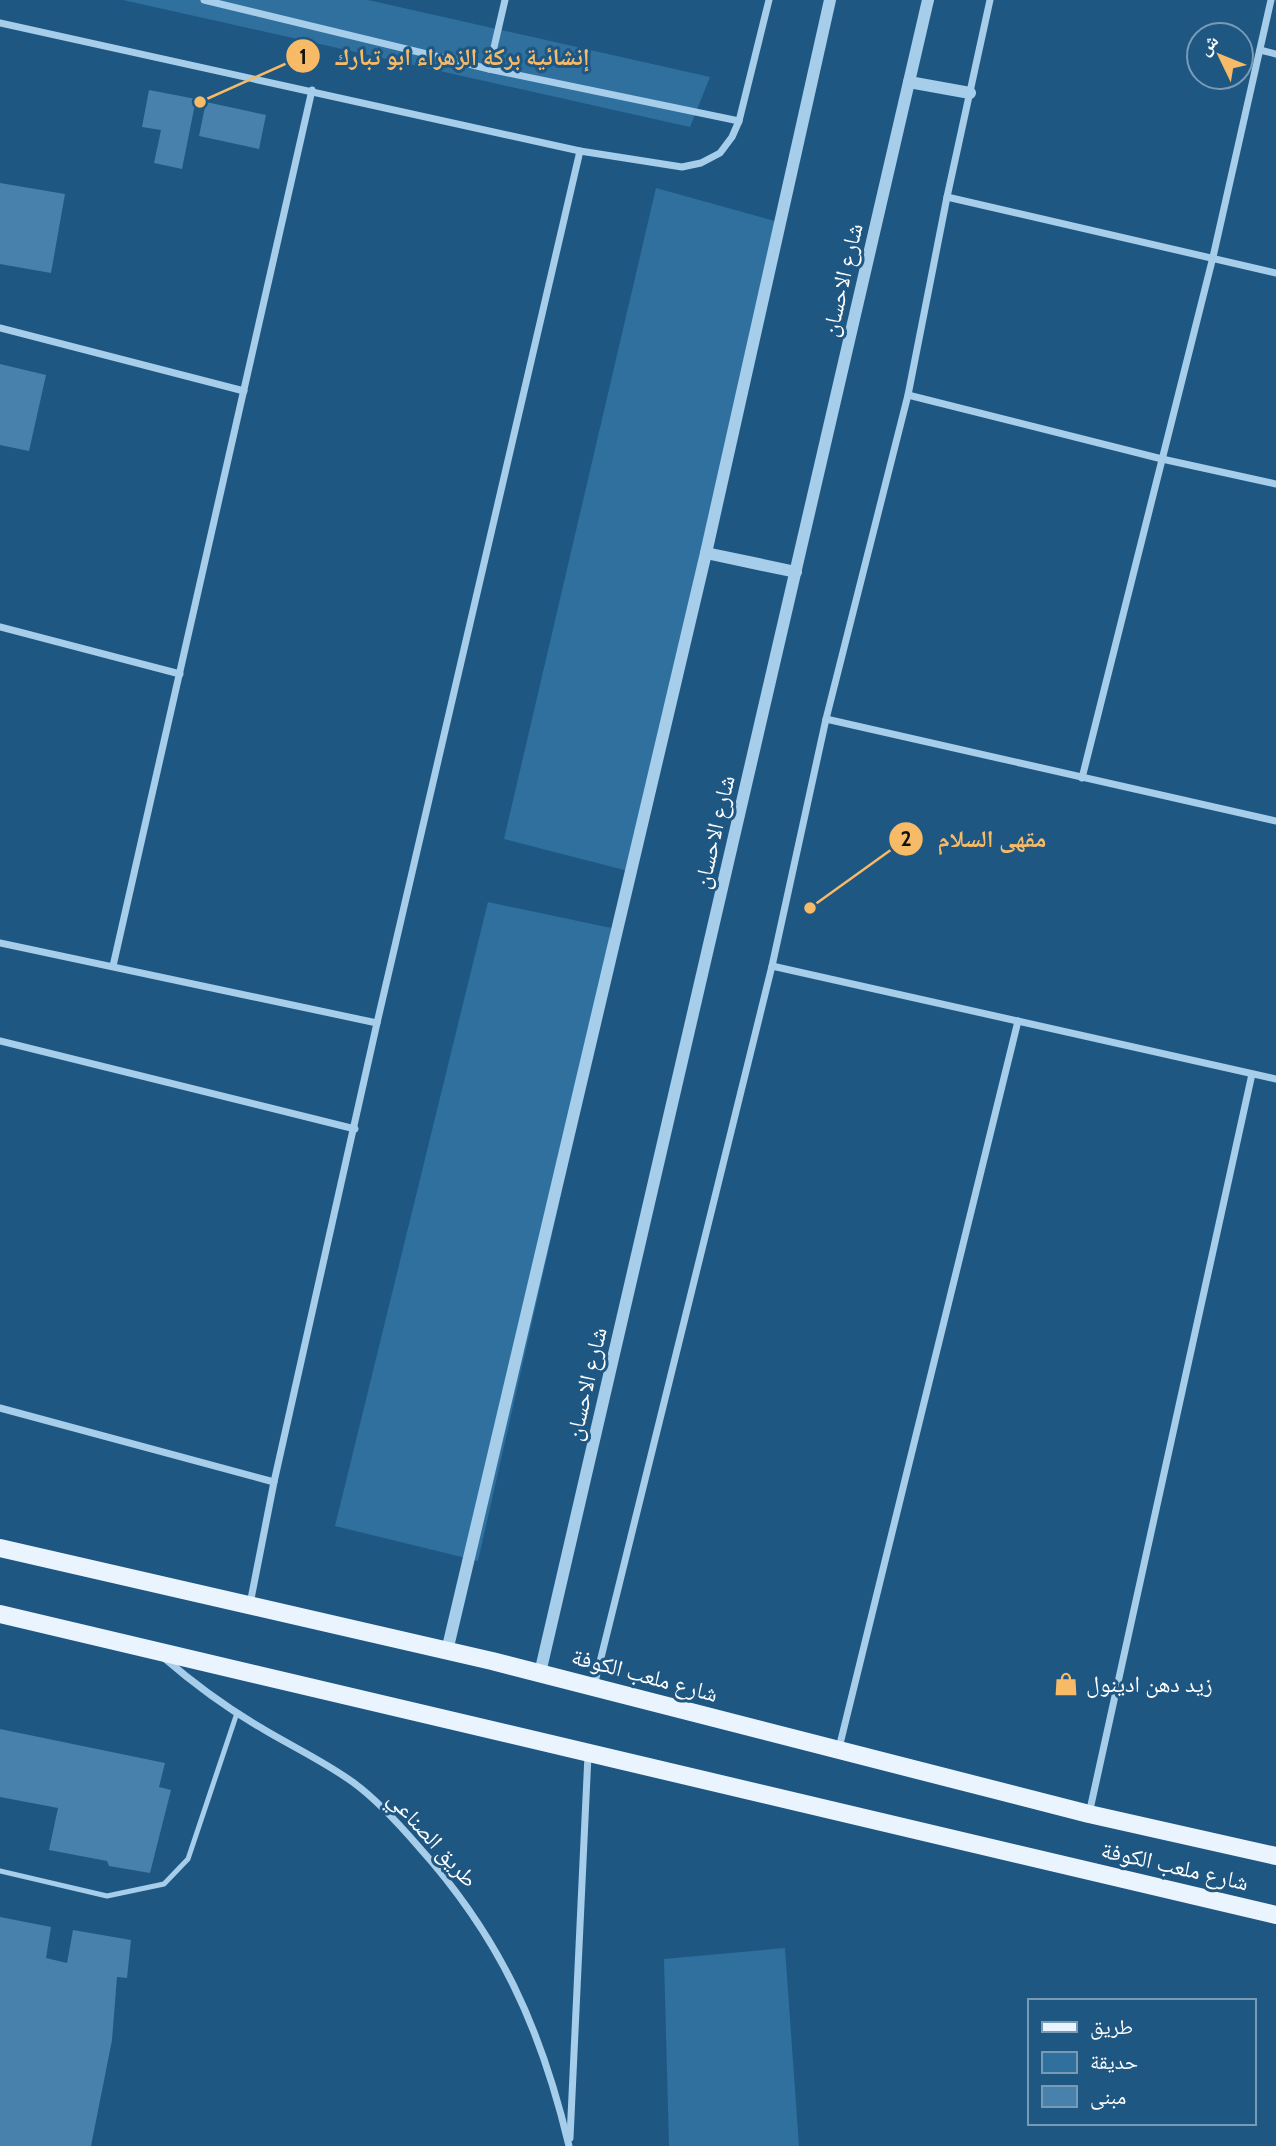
<svg xmlns="http://www.w3.org/2000/svg" width="1276" height="2146" font-family="Cabin,'Noto Naskh Arabic',sans-serif">
<rect width="100%" height="100%" fill="#1f5783"/>
<g fill="#2f709f">
<polygon points="123,0 368,0 710,77 690,127"/>
<polygon points="656,188 782,223 632,872 504,839"/>
<polygon points="488,902 621,930 478,1561 335,1526"/>
<polygon points="785,1948 799,2146 669,2146 664,1959"/>
</g>
<g fill="#4881ab">
<polygon points="149,90 196,99 182,169 154,163 161,130 142,127"/>
<polygon points="206,102 266,115 259,149 199,136"/>
<polygon points="0,183 65,194 51,273 0,264"/>
<polygon points="0,364 46,375 29,451 0,445"/>
<polygon points="0,1729 165,1763 159,1787 171,1790 150,1873 109,1866 107,1861 49,1850 58,1808 0,1797"/>
<polygon points="0,1917 51,1927 46,1958 67,1963 73,1930 131,1940 127,1978 117,1977 112,2040 91,2146 0,2146"/>
</g>
<g fill="none" stroke-linecap="round" stroke-linejoin="round">
<polyline stroke="#a6cde9" stroke-width="5" points="0,1871 107,1896 164,1884 188,1859 237,1713"/>
<g stroke="#a6cde9" stroke-width="7">
<polyline points="204,0 489,69 739,121"/>
<polyline points="0,23 580,151 682,167 701,163 720,153 732,137 739,121 769,0"/>
<polyline points="1260,50 1276,54"/>
<polyline points="489,69 505,0"/>
<polyline points="947,197 1276,273"/>
<polyline points="0,328 244,391"/>
<polyline points="908,395 1162,459 1276,484"/>
<polyline points="0,627 180,674"/>
<polyline points="826,719 1276,821"/>
<polyline points="1082,778 1213,257 1271,0"/>
<polyline points="0,943 377,1023"/>
<polyline points="113,966 312,90"/>
<polyline points="772,966 1276,1079"/>
<polyline points="0,1041 355,1129"/>
<polyline points="0,1408 274,1482"/>
<polyline points="250,1604 274,1482 377,1023 580,151"/>
<path d="M163,1657C193,1683 224,1706 258,1726C289,1745 324,1761 354,1783C377,1800 399,1824 418,1846C500,1937 541,2028 569,2146"/>
<polyline points="594,1686 772,966 826,719 908,395 947,197 990,0"/>
<polyline points="839,1748 1018,1021"/>
<polyline points="1089,1814 1252,1074"/>
<polyline points="570,2138 588,1755"/>
</g>
<g stroke="#a6cde9" stroke-width="12">
<polyline points="909,82 970,93"/>
<polyline points="706,553 796,572"/>
<polyline points="447,1651 706,553 830,0"/>
<polyline points="540,1673 928,0"/>
</g>
<g stroke="#e9f4fe" stroke-width="18">
<polyline points="0,1548 492,1661 1089,1814 1276,1856"/>
<polyline points="0,1614 1276,1915"/>
</g>
</g>
<defs>
<g id="shop-bare" transform="scale(1.89)"><path d="M-5-2.5h2.3a2.7 3.5 0 0 1 5.4 0H5L5.5 6h-11ZM-1.5-2.5h3a1.5 2.3 0 0 0-3 0Z" fill="#f7ba66" stroke="#1f5783" stroke-width="2.5" paint-order="stroke"/></g>
</defs>
<g fill-rule="evenodd">
<use href="#shop-bare" x="1066" y="1684"/>
</g>
<g text-anchor="middle" stroke-width="6" stroke-linejoin="round" paint-order="stroke">
<g font-size="23" fill="#fff" stroke="#1f5783">
<text transform="translate(842 280) rotate(-77)" y="8">شارع الاحسان</text>
<text transform="translate(714 832) rotate(-77)" y="8">شارع الاحسان</text>
<text transform="translate(586 1384) rotate(-77)" y="8">شارع الاحسان</text>
<text transform="translate(645 1675) rotate(15)" y="8">شارع ملعب الكوفة</text>
<text transform="translate(433 1839) rotate(48)" y="8">طريق الصناعي</text>
<text transform="translate(1175 1866) rotate(13)" y="8">شارع ملعب الكوفة</text>
</g>
<g font-size="23" fill="#fff" stroke="#1f5783" text-anchor="start">
<text x="1086" y="1692">زيد دهن ادينول</text>
</g>
</g>
<path fill="none" stroke="#f7ba66" stroke-width="2.5" d="M200 102L303 56M810 908L906 839"/>
<g fill="#f7ba66" stroke="#1f5783" stroke-width="2.5">
<circle cx="200" cy="102" r="7"/>
<circle cx="810" cy="908" r="7"/>
<circle cx="303" cy="56" r="18"/>
<circle cx="906" cy="839" r="18"/>
</g>
<g font-size="21" text-anchor="middle" font-weight="bold" fill="#111">
<text x="303" y="64">1</text>
<text x="906" y="846">2</text>
</g>
<g font-size="24" text-anchor="middle" font-weight="bold" fill="#f7ba66" stroke="#1f5783" stroke-width="6" stroke-linejoin="round" paint-order="stroke">
<text x="462" y="65">إنشائية بركة الزهراء ابو تبارك</text>
<text x="992" y="847">مقهى السلام</text>
</g>
<rect x="1028" y="1999" width="228" height="126" fill="#1f5783" stroke="#799ab5" stroke-width="2"/>
<rect x="1042" y="2022" width="35" height="10" fill="#e9f4fe" stroke="#799ab5" stroke-width="2"/>
<text x="1090" y="2034" font-size="21" fill="#ffffff">طريق</text>
<rect x="1042" y="2052" width="35" height="21" fill="#2f709f" stroke="#799ab5" stroke-width="2"/>
<text x="1090" y="2069" font-size="21" fill="#ffffff">حديقة</text>
<rect x="1042" y="2086" width="35" height="21" fill="#4881ab" stroke="#799ab5" stroke-width="2"/>
<text x="1090" y="2104" font-size="21" fill="#ffffff">مبنى</text>
<g transform="translate(1220 56) rotate(313)"><circle r="33" fill="#1f5783" stroke="#799ab5" stroke-width="2"/>
<path d="M0-5L12 26L0 18L-12 26Z" fill="#f7ba66"/>
<text y="-10" font-size="19" font-weight="bold" text-anchor="middle" fill="#ffffff">ش</text>
</g>
</svg>
